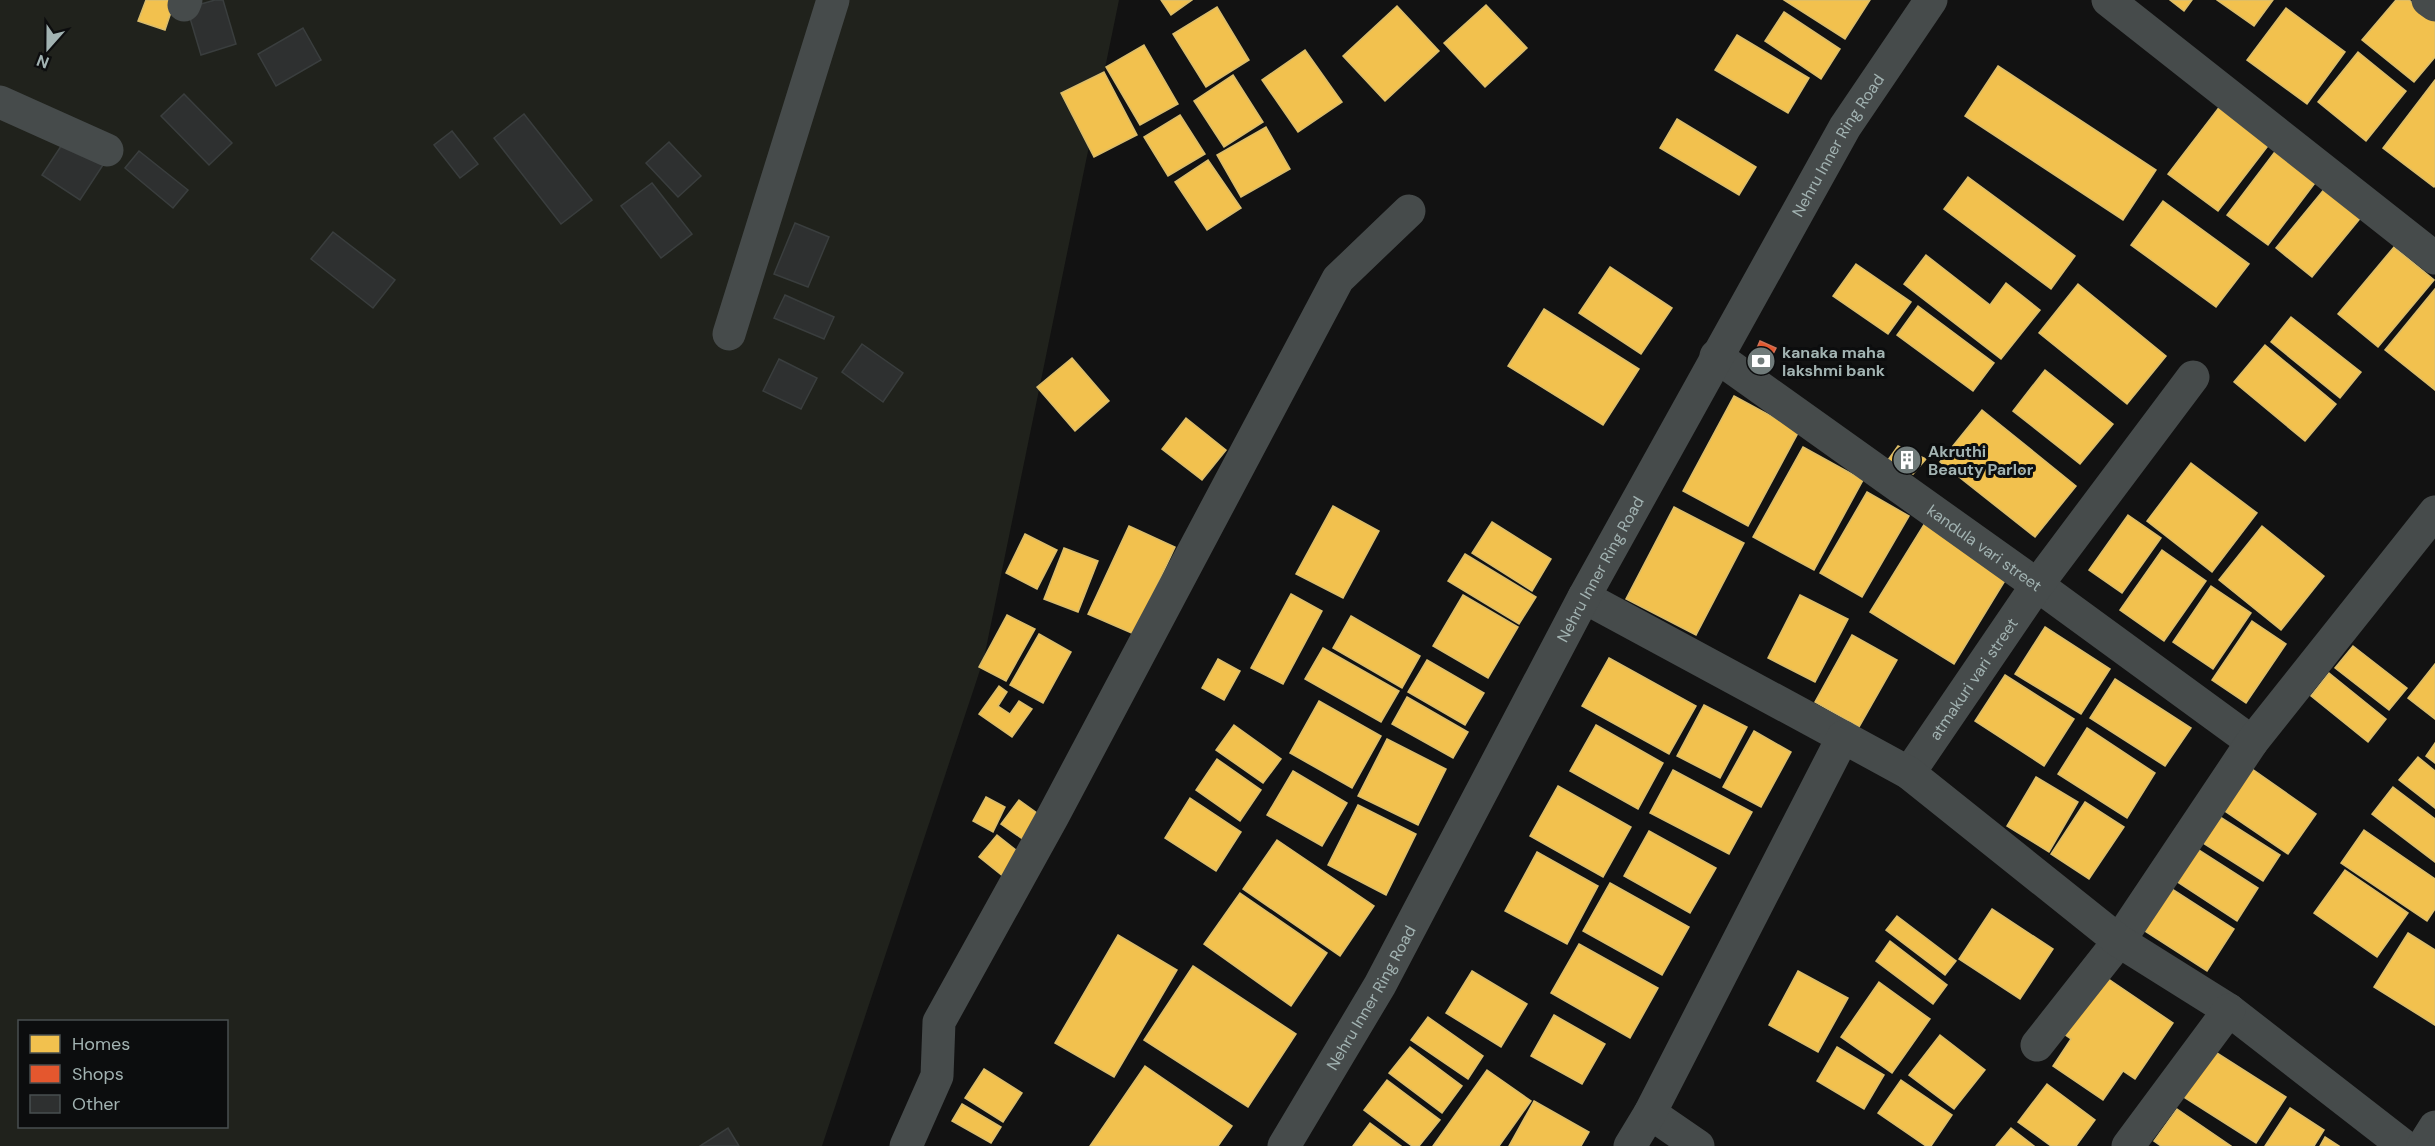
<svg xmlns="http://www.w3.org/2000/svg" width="2435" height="1146" font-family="'DM Sans',sans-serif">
<rect width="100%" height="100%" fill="#121212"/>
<path fill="#20221c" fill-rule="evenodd" d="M0,0H1119L984,658L822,1146H0ZM20,1022H226V1126H20Z"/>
<g fill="#f2c14e" stroke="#dabd6c" stroke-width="1.5">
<polygon points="146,0 175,0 165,30 138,21"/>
<polygon points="1161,0 1192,0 1171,15"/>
<polygon points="1784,0 1870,0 1845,39"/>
<polygon points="2170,0 2192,0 2184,11"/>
<polygon points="2217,0 2273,0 2254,26"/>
<polygon points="2396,0 2409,0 2435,21 2435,57 2414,82 2362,40"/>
<polygon points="1486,5 1527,48 1485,87 1444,43"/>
<polygon points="1397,6 1439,51 1385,101 1343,56"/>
<polygon points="1217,7 1249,60 1206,87 1173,34"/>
<polygon points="2286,8 2345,52 2307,104 2247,60"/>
<polygon points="1784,12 1840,49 1821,79 1765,41"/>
<polygon points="1737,35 1809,78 1788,113 1715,70"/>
<polygon points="1144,45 1178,104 1140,125 1106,67"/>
<polygon points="1305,50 1342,102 1298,132 1262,80"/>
<polygon points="2358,52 2406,91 2366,141 2318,102"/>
<polygon points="1998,66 2156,170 2123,220 1965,116"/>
<polygon points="1104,72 1137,135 1094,157 1061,93"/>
<polygon points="1233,75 1263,122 1224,147 1194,101"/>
<polygon points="2435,80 2435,186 2434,187 2383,148"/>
<polygon points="2224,101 2274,138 2218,211 2168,174"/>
<polygon points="1180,115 1205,154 1168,176 1144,137"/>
<polygon points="1677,119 1756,167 1739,195 1660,148"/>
<polygon points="1266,127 1290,169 1241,197 1217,155"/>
<polygon points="2277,149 2318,179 2268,245 2227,215"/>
<polygon points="1208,160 1241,208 1207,230 1175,182"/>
<polygon points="1968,177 2075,256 2051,289 1944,209"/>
<polygon points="2326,187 2362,216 2312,277 2276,248"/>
<polygon points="2163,201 2249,264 2216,307 2131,245"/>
<polygon points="2394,247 2434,280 2378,347 2338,314"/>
<polygon points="1926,255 1990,305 2006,283 2040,310 2001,359 1904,284"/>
<polygon points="1856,264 1911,302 1888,334 1833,296"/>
<polygon points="1610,267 1672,308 1641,354 1579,313"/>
<polygon points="2078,284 2166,356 2127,404 2039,333"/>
<polygon points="2435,289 2435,390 2385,350"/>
<polygon points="1918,306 1994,363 1973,391 1897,335"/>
<polygon points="1544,309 1639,369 1603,425 1508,366"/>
<polygon points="2291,317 2361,372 2340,398 2271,342"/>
<polygon points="2265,345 2336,404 2305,441 2234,382"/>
<polygon points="1072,358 1109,401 1075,431 1037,387"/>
<polygon points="2045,370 2113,424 2080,464 2013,411"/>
<polygon points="1734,396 1799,431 1748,526 1683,491"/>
<polygon points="1982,410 2076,486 2035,537 1940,462"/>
<polygon points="1186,418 1226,450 1202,480 1162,449"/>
<polygon points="1898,446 1926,459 1913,474 1888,460"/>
<polygon points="1803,447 1863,480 1814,570 1753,537"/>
<polygon points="2191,463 2257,513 2212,572 2147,521"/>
<polygon points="1867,492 1909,516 1862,597 1820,573"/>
<polygon points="1333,506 1379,531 1343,598 1296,574"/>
<polygon points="1674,507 1744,543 1696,635 1626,599"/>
<polygon points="2128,515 2161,538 2122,593 2089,570"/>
<polygon points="1492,522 1551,559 1532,591 1472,553"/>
<polygon points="1925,523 2009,574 1954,664 1870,612"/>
<polygon points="1129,526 1175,547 1134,634 1088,614"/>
<polygon points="2262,526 2324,576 2281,630 2219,580"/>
<polygon points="1025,534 1057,550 1037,589 1006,573"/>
<polygon points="1064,548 1098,561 1078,612 1044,599"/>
<polygon points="2162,550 2206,581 2164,641 2120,610"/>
<polygon points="1465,554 1536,597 1519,624 1448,581"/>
<polygon points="2211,586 2251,613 2213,669 2173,642"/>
<polygon points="1291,594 1322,611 1283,684 1251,668"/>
<polygon points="1463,595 1518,627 1488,678 1433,646"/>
<polygon points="1800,595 1848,619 1815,682 1768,658"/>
<polygon points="1007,615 1035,629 1006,681 979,667"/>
<polygon points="1351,616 1420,656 1402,688 1333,648"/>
<polygon points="2252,621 2286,644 2246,703 2212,680"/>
<polygon points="2045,627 2110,669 2081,714 2015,674"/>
<polygon points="1039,634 1071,652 1043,703 1010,685"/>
<polygon points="1852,635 1897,660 1859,727 1815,702"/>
<polygon points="2353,646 2407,688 2389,710 2335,668"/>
<polygon points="1323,648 1399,691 1381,722 1305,679"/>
<polygon points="1609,658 1696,706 1669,754 1582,706"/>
<polygon points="1218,659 1240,671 1224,700 1202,688"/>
<polygon points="1427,660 1484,693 1465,725 1408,692"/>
<polygon points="2435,664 2435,719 2408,698"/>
<polygon points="2329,673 2386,719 2368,742 2311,696"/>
<polygon points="2005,675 2074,719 2044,766 1975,721"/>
<polygon points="2115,679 2191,728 2165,766 2090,718"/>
<polygon points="999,686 1007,692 998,706 1010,714 1019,701 1032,709 1012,737 979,714"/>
<polygon points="1407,697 1468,732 1453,758 1392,724"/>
<polygon points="1319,701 1381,736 1352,788 1290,753"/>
<polygon points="1704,705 1747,727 1720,778 1677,756"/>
<polygon points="1234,725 1281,759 1263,783 1216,750"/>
<polygon points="1596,725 1663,763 1638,809 1570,771"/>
<polygon points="2087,728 2155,773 2127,818 2058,774"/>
<polygon points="1754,731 1791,752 1761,807 1723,787"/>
<polygon points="1387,739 1446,769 1418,825 1358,796"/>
<polygon points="2435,743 2435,763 2426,756"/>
<polygon points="2418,757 2435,771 2435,808 2399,780"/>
<polygon points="1217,759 1261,790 1240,821 1196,790"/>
<polygon points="2245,764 2316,814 2288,854 2216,805"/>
<polygon points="1673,770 1752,812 1729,854 1650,813"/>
<polygon points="1293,771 1347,803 1322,846 1267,815"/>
<polygon points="2036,777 2078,802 2049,852 2007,826"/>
<polygon points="1558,786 1631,827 1603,877 1530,836"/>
<polygon points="2393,787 2435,819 2435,862 2372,814"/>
<polygon points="986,797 1005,807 993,832 973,821"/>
<polygon points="1190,798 1241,832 1216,871 1165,838"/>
<polygon points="1019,800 1041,816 1024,840 1001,824"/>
<polygon points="2085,802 2124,827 2089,879 2051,854"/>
<polygon points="1358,805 1416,834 1386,895 1328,865"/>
<polygon points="2209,810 2280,855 2263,881 2192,836"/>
<polygon points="2364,830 2435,879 2435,909 2427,921 2341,863"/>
<polygon points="1649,831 1716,868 1690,913 1624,876"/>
<polygon points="997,835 1022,855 1004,877 979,857"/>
<polygon points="1277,840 1374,906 1340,956 1243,889"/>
<polygon points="2194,847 2258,888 2237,921 2173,879"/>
<polygon points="1537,852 1598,886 1567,944 1505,911"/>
<polygon points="2345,870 2408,913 2377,957 2314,913"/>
<polygon points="2161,882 2234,929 2207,971 2134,924"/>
<polygon points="1610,883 1689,927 1662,975 1583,931"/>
<polygon points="1240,893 1327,953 1291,1006 1204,944"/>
<polygon points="1992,909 2053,949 2020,999 1959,959"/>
<polygon points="1897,916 1956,961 1945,975 1886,930"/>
<polygon points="2408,933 2435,950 2435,1025 2374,987"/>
<polygon points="1118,935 1177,970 1114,1077 1055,1043"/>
<polygon points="1890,941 1947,985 1933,1004 1876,961"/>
<polygon points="1579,944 1658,988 1630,1038 1551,993"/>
<polygon points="1193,966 1296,1034 1248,1107 1144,1040"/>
<polygon points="1472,971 1527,1004 1501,1047 1446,1013"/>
<polygon points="1798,971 1848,998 1818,1052 1769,1025"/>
<polygon points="2104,976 2173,1023 2135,1079 2123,1071 2103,1100 2053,1066 2071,1039 2064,1034"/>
<polygon points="1879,982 1930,1019 1892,1073 1841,1037"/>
<polygon points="1554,1015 1605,1044 1582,1084 1531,1056"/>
<polygon points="1428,1017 1483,1056 1468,1079 1411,1040"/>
<polygon points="1940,1035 1985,1070 1954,1109 1909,1075"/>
<polygon points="1410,1047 1462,1086 1442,1113 1389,1073"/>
<polygon points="1837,1047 1884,1075 1864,1109 1817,1081"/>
<polygon points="2209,1048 2286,1097 2256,1143 2179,1094"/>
<polygon points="1145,1066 1232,1126 1218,1146 1090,1146"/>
<polygon points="984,1069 1022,1093 1003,1122 965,1098"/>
<polygon points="1487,1070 1531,1101 1499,1146 1433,1146"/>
<polygon points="1387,1080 1440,1120 1419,1146 1412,1146 1364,1110"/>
<polygon points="1901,1080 1952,1115 1931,1146 1926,1146 1878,1113"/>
<polygon points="2047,1084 2095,1120 2076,1146 2051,1146 2018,1122"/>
<polygon points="1534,1101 1589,1132 1581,1146 1509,1146"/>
<polygon points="962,1104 1001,1127 991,1143 952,1121"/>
<polygon points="2290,1108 2324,1130 2314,1146 2265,1146"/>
<polygon points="2177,1109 2231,1146 2161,1146 2154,1141"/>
<polygon points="1370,1123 1401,1146 1353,1146"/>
<polygon points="2011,1128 2034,1146 1996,1146"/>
<polygon points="2325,1137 2339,1146 2320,1146"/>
</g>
<polygon fill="#e4572e" stroke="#d07356" stroke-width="1.5" points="1760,341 1776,348 1763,373 1749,367"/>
<g fill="#2e3030" stroke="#3a3e3e" stroke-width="1.5">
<polygon points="215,0 223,0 236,44 201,55 187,8"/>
<polygon points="303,28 321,60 276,86 258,54"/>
<polygon points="184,94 232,143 209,165 161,116"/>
<polygon points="524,114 592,200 561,224 494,138"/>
<polygon points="452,131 478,164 460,178 434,145"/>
<polygon points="65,140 103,165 80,200 42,175"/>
<polygon points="669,142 701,176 678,197 646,163"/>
<polygon points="139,151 188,190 173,208 125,168"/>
<polygon points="652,183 692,234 661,258 621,206"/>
<polygon points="795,223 829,237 808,287 774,274"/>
<polygon points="333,232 395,280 373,308 311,259"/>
<polygon points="785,295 834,317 824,339 774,318"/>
<polygon points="862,344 903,373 883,402 842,372"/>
<polygon points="779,359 817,378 801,409 763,391"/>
<polygon points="728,1128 739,1146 700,1146"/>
</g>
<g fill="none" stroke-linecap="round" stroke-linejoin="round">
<g stroke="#464b4b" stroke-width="33">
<polyline points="2108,0 2435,258"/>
<polyline points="2428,0 2435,5"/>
<polyline points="184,5 186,0"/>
<polyline points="0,102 107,150"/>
<polyline points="729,334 833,0"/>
<path id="s1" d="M1716,356L2037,585L2252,742"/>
<polyline points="1584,597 1843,737"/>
<path id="s2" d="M1909,773L2037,585L2193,377"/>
<polyline points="2037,1045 2119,941 2252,742 2435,512"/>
<polyline points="1650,1113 1698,1146"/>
<polyline points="906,1146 937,1076 939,1022 1053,816 1338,279 1409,211"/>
<path id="s3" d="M1284,1146L1380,985L1584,597L1845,127L1931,0"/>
<polyline points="1630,1146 1650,1113 1843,737 1909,773 2119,941 2229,1010 2404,1146"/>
<polyline points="2128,1146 2229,1010"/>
<polyline points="2423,1146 2435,1127"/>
</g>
</g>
<defs>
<g id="bank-disc" transform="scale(1.5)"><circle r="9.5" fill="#707b7a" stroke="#0c0d0e"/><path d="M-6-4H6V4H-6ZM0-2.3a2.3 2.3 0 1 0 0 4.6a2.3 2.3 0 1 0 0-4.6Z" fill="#fff"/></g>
<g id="building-disc" transform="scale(1.5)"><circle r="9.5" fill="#707b7a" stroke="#0c0d0e"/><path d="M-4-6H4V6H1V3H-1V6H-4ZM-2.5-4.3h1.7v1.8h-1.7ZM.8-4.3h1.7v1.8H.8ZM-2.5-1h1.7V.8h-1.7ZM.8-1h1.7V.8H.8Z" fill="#fff"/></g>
</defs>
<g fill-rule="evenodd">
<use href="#bank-disc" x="1761" y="361"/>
<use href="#building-disc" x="1907" y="460"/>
</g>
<g text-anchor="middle" stroke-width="6" stroke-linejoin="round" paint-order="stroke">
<g font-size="16" fill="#a2b3b2" stroke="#0c0d0e">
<text dy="6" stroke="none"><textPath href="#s3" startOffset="1144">Nehru Inner Ring Road</textPath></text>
<text dy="6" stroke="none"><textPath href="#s1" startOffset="330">kandula vari street</textPath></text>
<text dy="6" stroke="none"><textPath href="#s3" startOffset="658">Nehru Inner Ring Road</textPath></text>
<text dy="6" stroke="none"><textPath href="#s2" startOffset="114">atmakuri vari street</textPath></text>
<text dy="6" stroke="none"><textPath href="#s3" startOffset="172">Nehru Inner Ring Road</textPath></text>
</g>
<g font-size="16" font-weight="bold" fill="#a2b3b2" stroke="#0c0d0e" text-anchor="start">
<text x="1782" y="358">kanaka maha<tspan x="1782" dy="18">lakshmi bank</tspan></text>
<text x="1928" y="457">Akruthi<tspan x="1928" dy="18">Beauty Parlor</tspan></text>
</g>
</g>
<rect x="18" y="1020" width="210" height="108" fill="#0c0d0e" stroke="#484f50" stroke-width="1.5"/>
<rect x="30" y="1035" width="30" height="18" fill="#f2c14e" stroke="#484f50" stroke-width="1.5"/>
<text x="72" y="1050" font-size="18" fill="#a2b3b2">Homes</text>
<rect x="30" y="1065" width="30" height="18" fill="#e4572e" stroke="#484f50" stroke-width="1.5"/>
<text x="72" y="1080" font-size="18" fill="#a2b3b2">Shops</text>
<rect x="30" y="1095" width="30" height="18" fill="#2e3030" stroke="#484f50" stroke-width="1.5"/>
<text x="72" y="1110" font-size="18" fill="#a2b3b2">Other</text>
<g transform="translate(48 48) rotate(201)" stroke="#0c0d0e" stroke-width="4.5" paint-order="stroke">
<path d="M0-4.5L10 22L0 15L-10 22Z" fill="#a2b3b2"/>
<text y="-9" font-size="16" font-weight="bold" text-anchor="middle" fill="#a2b3b2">N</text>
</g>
</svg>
